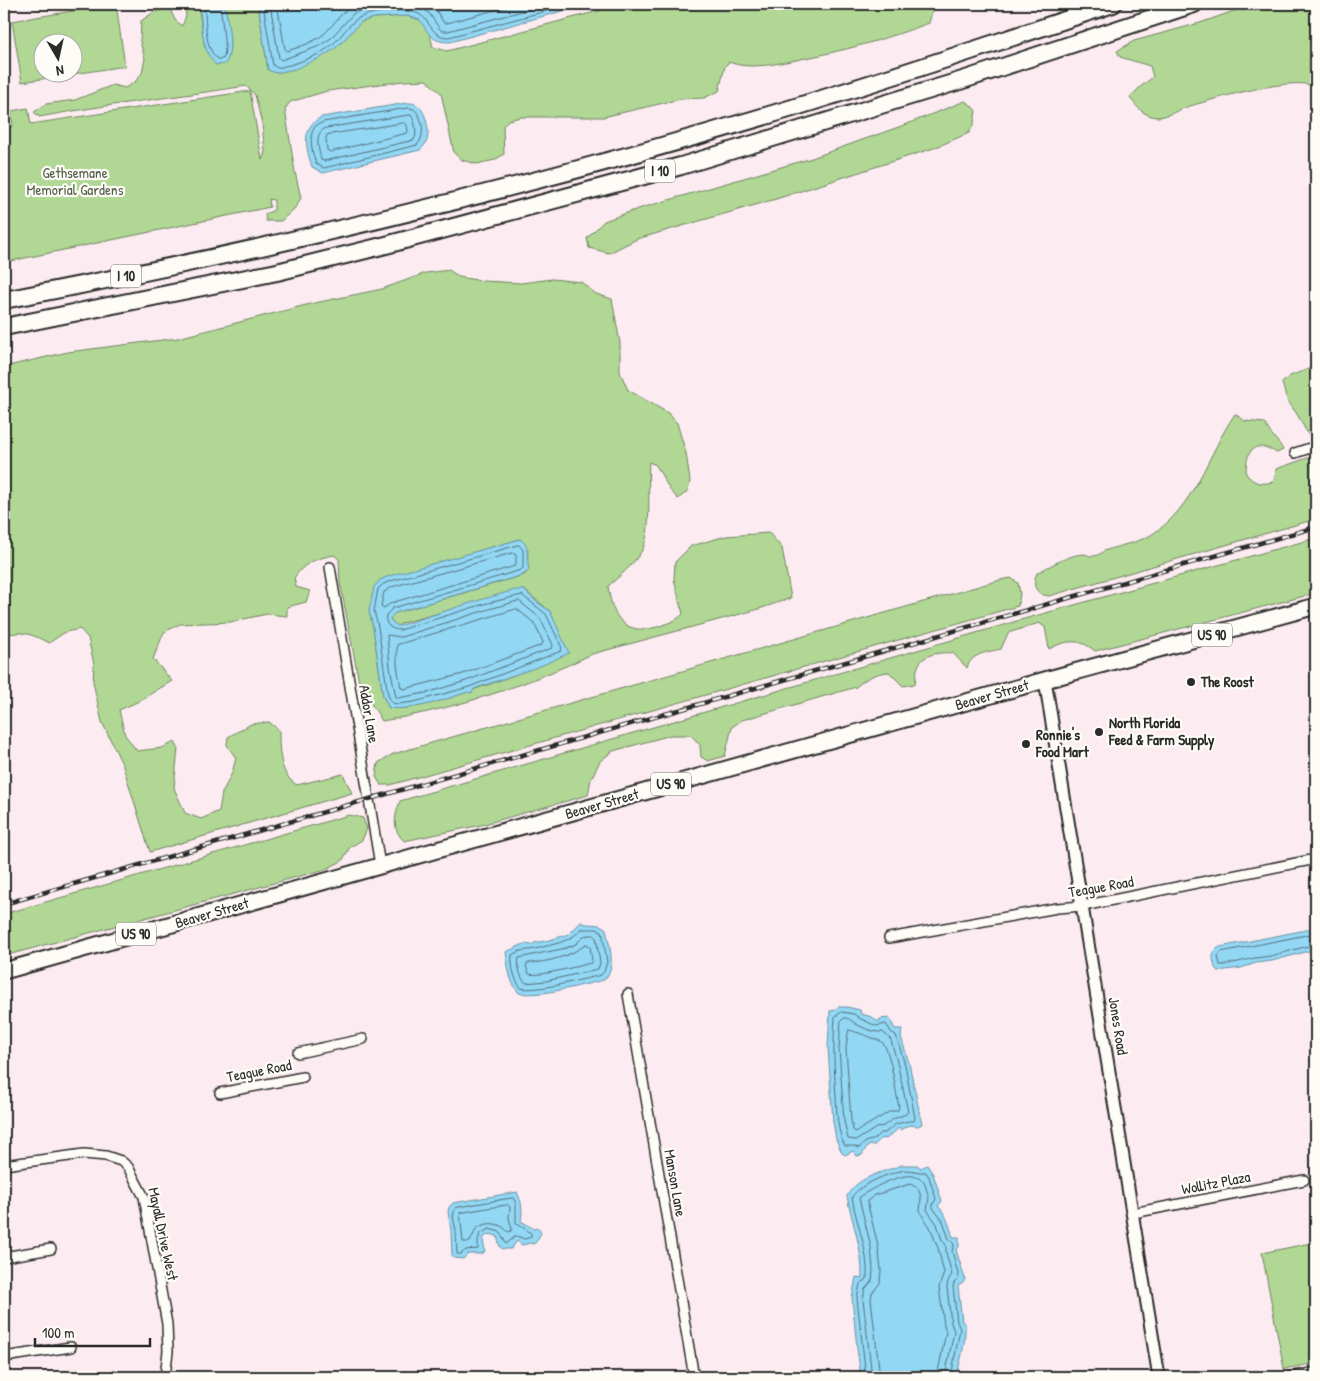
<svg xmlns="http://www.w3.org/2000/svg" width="1320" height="1381" font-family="'Patrick Hand',sans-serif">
<rect width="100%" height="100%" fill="#fcebf0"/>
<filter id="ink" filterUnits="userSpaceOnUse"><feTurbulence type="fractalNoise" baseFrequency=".02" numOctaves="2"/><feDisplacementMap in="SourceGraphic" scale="10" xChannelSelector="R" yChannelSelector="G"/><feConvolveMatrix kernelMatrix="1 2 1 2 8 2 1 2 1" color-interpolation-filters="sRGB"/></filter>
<g filter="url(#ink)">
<g fill="#b0d894" stroke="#6e8260" fill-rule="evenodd">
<path d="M116,4L125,66L22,82L12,21ZM72,42V72H42V42Z"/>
<path d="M185,4H198L205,48H230L225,4H258L268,70L337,47L361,22L374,18L407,16L421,20L430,35L433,47L447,51L625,4H934L929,23C884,40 843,51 796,60C775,64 749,70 729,62L725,66L719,91L704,98L681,99L603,117H521L508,120L503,126L504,154L495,160L477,164L462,160L454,153L441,93L426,80L403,81L327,91L290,102L285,109L295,172L301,198L295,208L281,221H266L265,214L274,210V200L269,199L270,207L6,262L4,251V127L13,126L11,111L28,108L31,124L250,91L262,160L265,152L262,124L255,95L246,86C177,97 108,104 39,117L34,112L46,104L75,100L113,85L125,88L135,82L142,73L145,58L140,42L141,21L154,12L170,9L175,20L182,26L186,16Z"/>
<path d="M1254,4H1316V29L1313,31L1316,40V88C1301,73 1211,100 1190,106C1180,109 1167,117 1157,117C1144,116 1138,108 1130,98L1139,88L1153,77L1150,66L1120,57L1117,51L1134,41L1200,23Z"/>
<polygon points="965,101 971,105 976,111 974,123 969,133 934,148 776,199 637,239 609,253 589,248 587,238 604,221 638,209 812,158 907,124"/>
<path d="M449,270L459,277L482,281L521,283L552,279L581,282L596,294L612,299L620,343V372L628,390L668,413L677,423L686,453L690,481L688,491L678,499L670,490L656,465L649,462C647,486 653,533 641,552C632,566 620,576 608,586C612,620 627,638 663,625C671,622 677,620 683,614L674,579L675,562L691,546L726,536L769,533L782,548L791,598L759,609L592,654C526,686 454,709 382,721C375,708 367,699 360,687L340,582L339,559L334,555C315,559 305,562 294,578L296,587L310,591L306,602L287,607V616L267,614L230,622L180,624L164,632L153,659L172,681L137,702L119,710L125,735L137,751L162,748L175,742L178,748L174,788L185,813L201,819L219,811L222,793L232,773L236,758L227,745L228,737L251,724L269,722L279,730C279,749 279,775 297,785L343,774L352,793L150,852L123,766L102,722L93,682L94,664L88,638L80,629L65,632L49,643C33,635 21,629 4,636V367L68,352L178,338L310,304L382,289L426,273ZM520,539L528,549L527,564L529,570L524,575L395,613L390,618L393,623L398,626L402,623L524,590L545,607L526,670C498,682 470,691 442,700C425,705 407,710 389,708L383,696L373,627L369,611L380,580Z"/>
<polygon points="1316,366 1316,439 1311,440 1297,414 1287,400 1282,383 1290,376"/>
<path d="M1235,414L1245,421L1265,423C1269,434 1278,440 1283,450L1277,453C1253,439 1246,450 1246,474C1254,483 1260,485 1273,482L1275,477L1276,469L1316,455V519L1049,596C1036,595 1031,585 1037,573C1050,566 1068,555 1083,554C1087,554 1090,557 1094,556C1098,556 1101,553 1104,551C1120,545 1137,543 1151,535C1195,508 1208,453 1235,414Z"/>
<path d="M1316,538V593L1095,651C1080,638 1066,640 1049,649L1045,627L1039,623L1008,633L1001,649C988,652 971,653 967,668L953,653C942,652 925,653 919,664C916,669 916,678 915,684L903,686L889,672C875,673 866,678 856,687L742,720L732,727L725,756L708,761L701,757L700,745L691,735H671L613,751L600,761L591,779L588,795L481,825L404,841C391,828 395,816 400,801L1024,619Z"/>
<polygon points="1011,578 1018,583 1020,594 1018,606 390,785 381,785 376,777 378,763 393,754 1000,580"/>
<polygon points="349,815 363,818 367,829 362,840 350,847 342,861 326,869 4,956 4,914"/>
<polygon points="1316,1242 1316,1363 1284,1369 1262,1253"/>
</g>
<g fill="#92d7f4" stroke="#6992a4">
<path d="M198,4H225C227,20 235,51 225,64L216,65C199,48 204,25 198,4Z"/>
<path d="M258,4H588L450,42C431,42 429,34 420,20L407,16L374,18L361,22L337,47L322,57L295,69L276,73L268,70Z"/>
<path d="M407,103C409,103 414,103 415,104C426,108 430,131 427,140C426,144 423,147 420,150L323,173L312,167C306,148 300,127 322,117Z"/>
<path d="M520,539C531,546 526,559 529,570L523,575L395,613L390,618C392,623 394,623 398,626L483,599L515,590H524L537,602L550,611L569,653L543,665L474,689L472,693L468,692C443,700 415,711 389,708L383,696L373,627L369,611L374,587L380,580L389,576Z"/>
<path d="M581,922C589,927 598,921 606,929C609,945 617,967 604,980C582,985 540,997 519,993C509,982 508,967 506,952L524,944L532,945L534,943L550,940L569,934Z"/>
<path d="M1316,928V949L1272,961L1256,963L1241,968L1218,971L1215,968C1213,959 1210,952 1220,947Z"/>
<polygon points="838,1007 847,1007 860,1010 861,1014 872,1017 878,1022 880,1019 889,1018 895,1029 902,1029 901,1037 909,1063 922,1124 918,1126 909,1125 900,1130 899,1128 886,1139 882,1138 873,1146 870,1145 866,1148 862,1155 857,1156 853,1151 845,1155 842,1153 836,1139 833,1122 828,1047 830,1011 836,1010"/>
<path d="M902,1165H917L921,1168L927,1165L933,1174L942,1201L938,1206C947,1215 949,1225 953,1237H959V1247L956,1250L965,1279L963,1283L958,1286L962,1322L965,1323C966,1341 961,1360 956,1377H861L857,1348L852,1298L856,1277L862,1278C863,1250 852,1223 847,1196C857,1177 883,1172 902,1165Z"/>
<polygon points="517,1192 521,1202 522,1213 521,1221 534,1229 538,1228 541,1233 536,1242 533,1244 530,1243 522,1245 517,1241 511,1249 503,1249 500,1247 497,1236 490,1234 485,1236 483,1240 485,1251 482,1254 468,1254 463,1259 454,1258 452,1255 451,1231 448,1212 449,1207 453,1203"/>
</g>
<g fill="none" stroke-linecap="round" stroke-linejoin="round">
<g stroke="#54707b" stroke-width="1">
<path d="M204,4C207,21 203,49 219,60L224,58L225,47L220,4"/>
<path d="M263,4L273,65L277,68C296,64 318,57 333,44C342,36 348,25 357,19C367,12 395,10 406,11C434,12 425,37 449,37L572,4"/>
<polyline points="270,4 279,58 281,60 317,47 330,39 354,13 373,7 407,4 423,9 429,13 439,28 442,31 448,31 549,4"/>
<path d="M277,4L285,49L287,51C300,47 314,42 324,34C335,24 342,9 357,4"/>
<polyline points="430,4 436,10 444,23 447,23 517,4"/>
<path d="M408,108L414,109C423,117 426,136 417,145L324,168L316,164C313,155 308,137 314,128C316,124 320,124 324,122Z"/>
<path d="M409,115H411C415,121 418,134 414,140L324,161L321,160C319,149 313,133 326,128Z"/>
<polygon points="404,123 407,125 408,131 407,133 330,152 327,150 326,138 327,135"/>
<path d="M519,545L523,550V568L521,570L393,608L386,615C384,624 391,630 400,630L484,604L522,595L546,614L562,648L561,651L469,687L414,702L398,704L392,703L388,695L378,627L374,611L378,589L383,584L391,581Z"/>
<polygon points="513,553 516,555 516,564 515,566 391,603 384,608 381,606 384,592 392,587"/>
<polygon points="519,601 540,618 553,645 552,648 466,681 426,693 398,698 396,697 390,667 387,635 401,637 486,610"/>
<polygon points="517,609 534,623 543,642 542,645 463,674 404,689 401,688 397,665 397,645"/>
<path d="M582,929H596L602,931L607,962L604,972L601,975C584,979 535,992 521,988C514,980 511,965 512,955C521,949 526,951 535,949C553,944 569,943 582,929Z"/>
<polyline points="1316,933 1221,952 1218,956 1220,965 1225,965 1255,958 1271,956 1316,944"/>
<path d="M594,935L596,937L600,963L598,969L546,981L526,983C520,978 517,965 519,958L566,948L576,944L584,936Z"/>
<path d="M586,944L590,946L592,961L591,963C578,966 538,977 529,974L526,966L528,963C545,963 573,956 586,944Z"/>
<path d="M842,1012L854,1014L859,1018L876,1026L886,1024L891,1032L896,1035L905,1065L915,1118L914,1121H908L896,1124L885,1133H880L873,1140L867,1141L859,1148L853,1146H845C837,1131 837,1113 836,1096C834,1069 833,1044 835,1017Z"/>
<path d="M845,1018C851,1019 851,1021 856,1024C863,1028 874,1033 883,1032L891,1040L898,1066L908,1112L906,1114L893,1119L883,1126L876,1128L857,1140L848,1139L844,1121L839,1048L841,1021Z"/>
<path d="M849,1030C854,1031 879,1040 882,1042C891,1051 896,1094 899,1107L898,1110L889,1112L856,1132L853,1130L851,1120L846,1048Z"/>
<polygon points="513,1198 516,1203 516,1223 531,1233 531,1237 525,1239 516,1236 506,1244 500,1232 489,1229 480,1234 478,1240 478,1249 466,1250 461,1254 457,1254 456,1231 453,1217 455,1208"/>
<path d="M508,1205L510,1207L509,1218L512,1229L511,1231L508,1232C500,1222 486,1221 476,1229L470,1242H463L460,1213Z"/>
<path d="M866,1377L857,1298L860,1284L867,1279C869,1250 856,1224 852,1197C859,1184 892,1172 906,1170C914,1170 918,1173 926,1172L929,1177L936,1199L933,1204V1208L943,1221L949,1239L954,1244L952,1251L959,1278L954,1283L953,1287L957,1322L960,1329L951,1377"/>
<path d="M872,1377L863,1299L865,1289L872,1281L873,1270L871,1247L859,1198C867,1190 901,1173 913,1176C916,1177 921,1179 924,1181L929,1198L927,1210L937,1224L942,1240L946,1245V1253L952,1274L948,1281L947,1287L951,1323L954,1331L945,1377"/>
<polyline points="880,1377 871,1299 872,1293 880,1283 881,1270 878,1246 867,1201 875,1195 910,1184 918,1188 921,1197 920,1212 930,1227 938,1248 944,1273 939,1287 944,1325 946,1332 937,1377"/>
</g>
<g stroke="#2b2b2b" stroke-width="12">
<g id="minor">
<polyline points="1295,453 1316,446"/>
<polyline points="330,567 380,865"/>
<polyline points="889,938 1057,908 1083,906 1316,859"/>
<polyline points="628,994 694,1377"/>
<polyline points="298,1053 363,1039"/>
<polyline points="220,1093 303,1077"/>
<polyline points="4,1165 84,1154 106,1156 121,1161 128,1167 144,1197 167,1324 168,1351 165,1377"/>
<polyline points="1133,1213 1304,1180"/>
<polyline points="4,1257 51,1249"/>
<polyline points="4,1357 71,1347"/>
<polyline points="1290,1377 1316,1372"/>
</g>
</g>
<g stroke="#2b2b2b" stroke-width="15">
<polyline id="tertiary" points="1045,680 1159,1377"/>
</g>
<g stroke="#2b2b2b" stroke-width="19">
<polyline id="primary" points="4,971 1045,680 1316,606"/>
</g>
<g stroke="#2b2b2b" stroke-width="20">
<g id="motorway">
<path d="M4,300C268,250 531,187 789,109C897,76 1005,40 1113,4"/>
<polyline points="4,327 277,272 386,245 681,166 966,79 1194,4"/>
</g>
</g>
<use href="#minor" stroke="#fdfcf7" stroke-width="9"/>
<use href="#tertiary" stroke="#fdfcf7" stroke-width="11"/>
<use href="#primary" stroke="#fdfcf7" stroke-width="15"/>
<use href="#motorway" stroke="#fdfcf7" stroke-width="16"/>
<g stroke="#2b2b2b" stroke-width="4.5">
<polyline id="rail" points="4,904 1316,527"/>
</g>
<use href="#rail" stroke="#fdfcf7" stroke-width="2.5" stroke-dasharray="8" stroke-linecap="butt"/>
</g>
</g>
<g fill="#2b2b2b" stroke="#fdfcf7" stroke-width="2">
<circle cx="1191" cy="682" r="5"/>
<circle cx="1099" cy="732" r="5"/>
<circle cx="1026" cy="744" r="5"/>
</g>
<g text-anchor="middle" stroke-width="4.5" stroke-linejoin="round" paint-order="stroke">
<g fill="#fdfcf7" stroke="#6a6a68" stroke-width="1">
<rect x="645" y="159.5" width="30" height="23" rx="4"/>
<rect x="111" y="264.5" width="30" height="23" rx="4"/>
<rect x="1192" y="623.5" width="40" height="23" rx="4"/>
<rect x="651" y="772.5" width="40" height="23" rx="4"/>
<rect x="116" y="922.5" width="40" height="23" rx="4"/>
</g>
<g font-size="14" font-weight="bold" fill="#2b2b2b">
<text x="660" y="176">I 10</text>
<text x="126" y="281">I 10</text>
<text x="1212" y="640">US 90</text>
<text x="671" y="789">US 90</text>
<text x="136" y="939">US 90</text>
</g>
<g font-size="15" fill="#535f4a" stroke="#fdfcf7">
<text x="75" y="178">Gethsemane<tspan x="75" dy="17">Memorial Gardens</tspan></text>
</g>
<g font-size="15" font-weight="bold" fill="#2b2b2b" stroke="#fdfcf7" text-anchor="start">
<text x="1201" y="687">The Roost</text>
<text x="1109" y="728">North Florida<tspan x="1109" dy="17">Feed &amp; Farm Supply</tspan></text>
<text x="1036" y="740">Ronnie's<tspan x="1036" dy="17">Food Mart</tspan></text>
</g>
<g font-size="15" fill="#2b2b2b" stroke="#fdfcf7">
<text transform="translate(992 695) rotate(-16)" y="5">Beaver Street</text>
<text transform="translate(369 714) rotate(80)" y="5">Addor Lane</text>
<text transform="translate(602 804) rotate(-16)" y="5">Beaver Street</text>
<text transform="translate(1101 887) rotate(-10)" y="5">Teague Road</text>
<text transform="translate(212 913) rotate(-16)" y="5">Beaver Street</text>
<text transform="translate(1118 1026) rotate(81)" y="5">Jones Road</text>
<text transform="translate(259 1071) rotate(-11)" y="5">Teague Road</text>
<text transform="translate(675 1183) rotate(80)" y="5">Manson Lane</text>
<text transform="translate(1216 1183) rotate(-11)" y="5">Wollitz Plaza</text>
<text transform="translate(163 1234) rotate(78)" y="5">Mayall Drive West</text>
</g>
</g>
<rect width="1320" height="1381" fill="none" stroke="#fdfcf7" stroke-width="20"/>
<rect x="10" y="10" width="1300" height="1361" fill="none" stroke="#2b2b2b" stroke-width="2" filter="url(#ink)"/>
<g transform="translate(58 58) rotate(171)"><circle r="24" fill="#fdfcf7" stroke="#a9a8a5"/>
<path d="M0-4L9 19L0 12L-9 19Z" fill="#2b2b2b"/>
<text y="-8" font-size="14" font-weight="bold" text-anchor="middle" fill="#2b2b2b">N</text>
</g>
<path d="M35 1338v8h115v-8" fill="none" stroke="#2b2b2b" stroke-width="2.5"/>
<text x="42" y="1338" font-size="15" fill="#2b2b2b" stroke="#fdfcf7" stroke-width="4" paint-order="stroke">100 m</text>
</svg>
